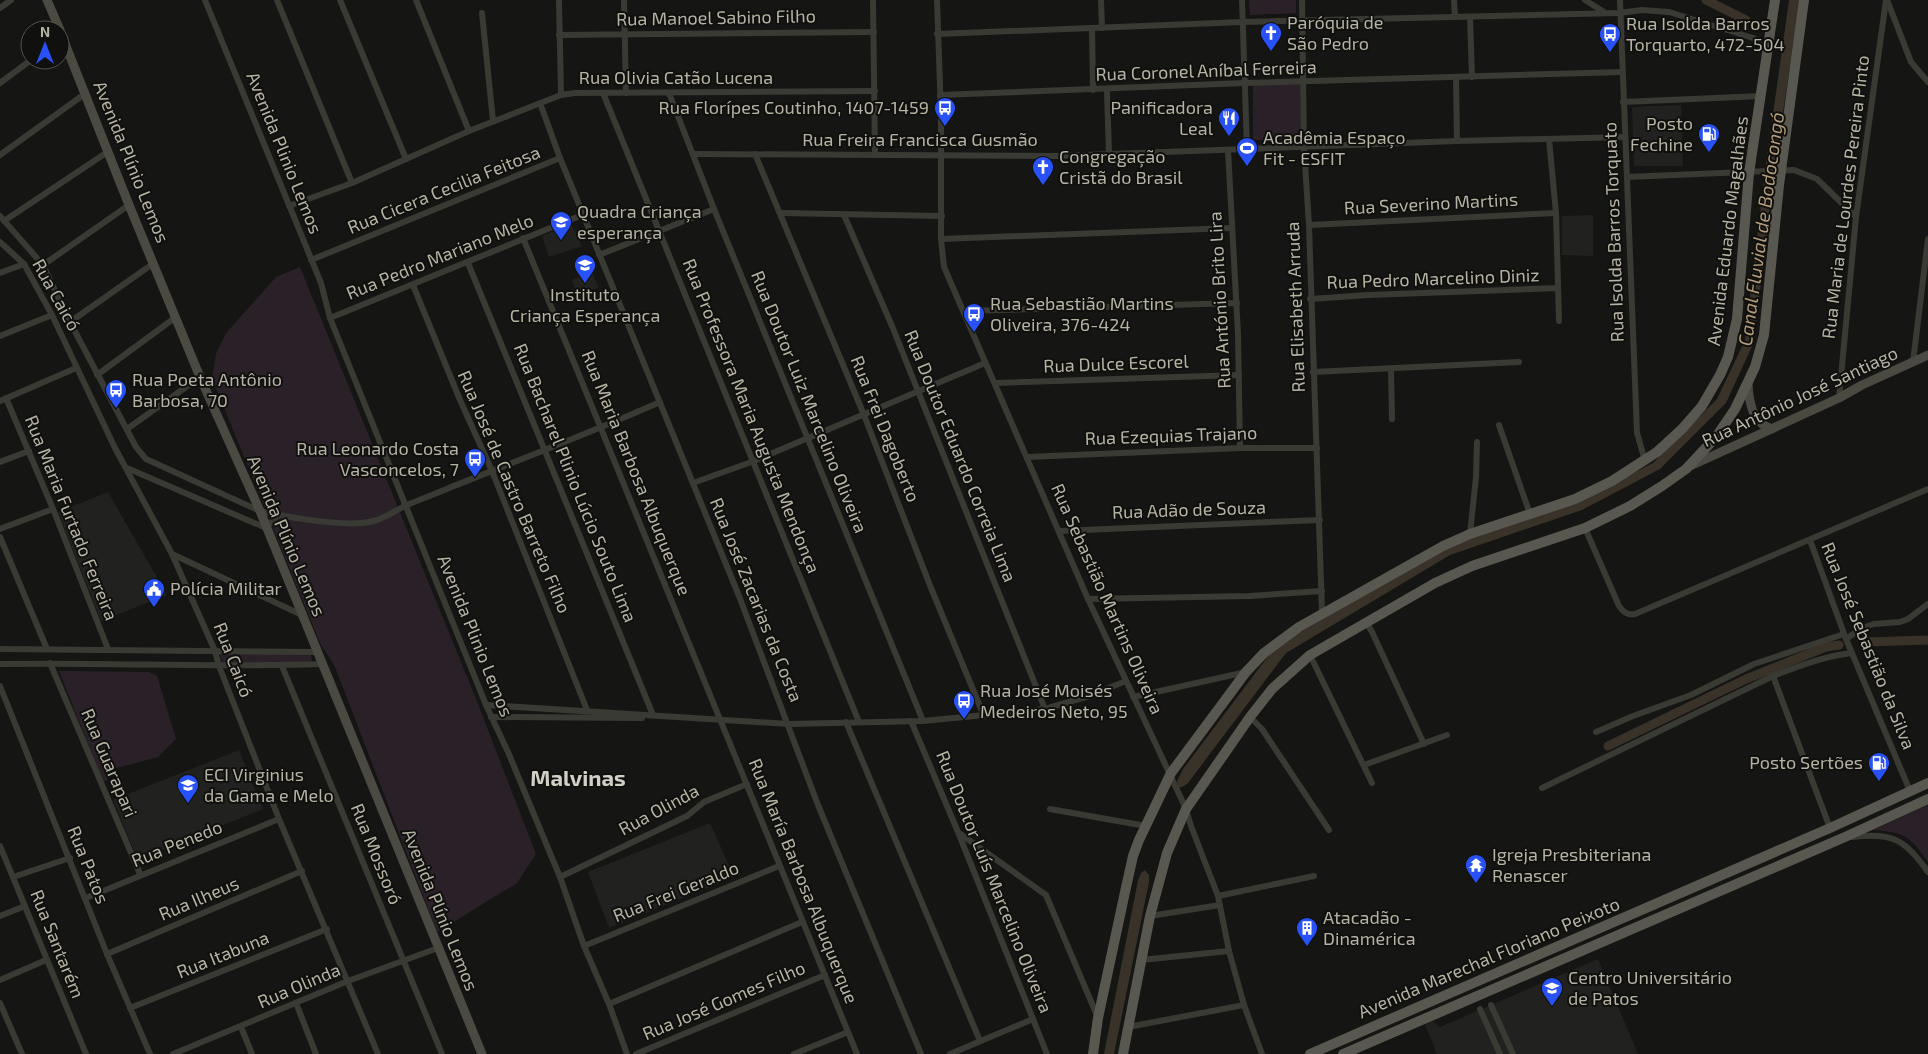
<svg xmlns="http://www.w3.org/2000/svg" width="1928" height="1054" font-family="'Exo 2',sans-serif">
<rect width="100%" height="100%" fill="#151513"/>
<g fill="#21221f">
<polygon points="1681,105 1683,166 1634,166 1632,107"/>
<polygon points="1593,215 1593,256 1562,255 1562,216"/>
<polygon points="571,224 582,246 549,257 542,236"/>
<polygon points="592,272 599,288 577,294 572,280"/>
<polygon points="108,492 167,595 101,621 58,512"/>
<polygon points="239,750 263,809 138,860 113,800"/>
<polygon points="710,823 734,877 609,928 588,872"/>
<polygon points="1598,959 1638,1054 1437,1054 1425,1025 1432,1021 1440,1027"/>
</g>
<g fill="#2a2128">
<polygon points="1249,0 1296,0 1296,13 1250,15"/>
<polygon points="1300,83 1302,139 1253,140 1253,84"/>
<polygon points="300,267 476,699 536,854 517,883 437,932 335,667 320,643 212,378 216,354 226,333 276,277"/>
<polygon points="219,653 311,654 312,662 223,663"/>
<polygon points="59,671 149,672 157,676 176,739 158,757 106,771 108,780 103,782"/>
<path d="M1928,805V862C1910,836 1904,832 1873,830Z"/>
</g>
<g fill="#393229">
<polygon points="1789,0 1800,0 1774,172 1754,342 1726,403 1660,469 1582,510 1450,555 1286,653 1188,783 1184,786 1178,788 1177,781 1183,769 1275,647 1444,548 1577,502 1653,463 1717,399 1745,340 1765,171"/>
<polygon points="1145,870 1149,875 1149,882 1114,1054 1104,1054 1138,880 1141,873"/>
</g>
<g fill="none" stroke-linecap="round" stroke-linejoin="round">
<g stroke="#393229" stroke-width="9">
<polyline points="1706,0 1746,20"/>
<polyline points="1866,642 1928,640"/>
<polyline points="1608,746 1746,679 1826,647 1839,645"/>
</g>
<g stroke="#3a3a34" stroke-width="6">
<polyline points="205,0 321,283 330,318"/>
<polyline points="277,0 352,183"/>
<polyline points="340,0 406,159"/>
<polyline points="416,0 469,131"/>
<polyline points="559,0 561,95"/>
<polyline points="624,0 626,93"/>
<polyline points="873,0 875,155"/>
<polyline points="937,0 941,114 941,239 944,267 1088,599 1186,809 1191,826 1218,896 1229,951 1244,1005 1262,1054"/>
<polyline points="1101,0 1102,28"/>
<polyline points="1242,0 1247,149"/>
<polyline points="1302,0 1304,148 1309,225 1322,612"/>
<polyline points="1454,0 1455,17"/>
<polyline points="1585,0 1604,12"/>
<polyline points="1620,0 1637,433 1645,461"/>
<polyline points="1887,0 1911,62 1928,82"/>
<polyline points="0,8 11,0"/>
<polyline points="482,13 493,121"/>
<polyline points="1470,17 1472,77"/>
<polyline points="1092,28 1093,90"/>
<polyline points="937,34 1243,22 1619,13 1642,10 1669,12 1753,38 1768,46"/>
<polyline points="559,35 874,32"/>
<polyline points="1456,78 1457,141"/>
<polyline points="0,83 31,60"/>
<polyline points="1107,90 1109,154"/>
<polyline points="603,93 859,722"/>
<polyline points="669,93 714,209 923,721"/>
<polyline points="940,95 1244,83 1622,72"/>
<polyline points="1623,102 1762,96"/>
<polyline points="540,103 560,158 739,596 818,805 921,1054"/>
<polyline points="1549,139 1556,213 1559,321"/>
<polyline points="1228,150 1238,334 1240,448"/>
<polyline points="694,154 1057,156 1457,141 1625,137"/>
<polyline points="755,154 864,415 931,588 984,716"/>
<polyline points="0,155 86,93"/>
<polyline points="1627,177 1794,170 1817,179 1856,217"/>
<polyline points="289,206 352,183 469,131 561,95 575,93 875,91"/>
<polyline points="781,213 942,216"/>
<polyline points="582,215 330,318 486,705 508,752 560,877 584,946 609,1004 627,1054"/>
<polyline points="844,215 892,326 1045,709"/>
<path d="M0,216L43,265L70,322L136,447L146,459L260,511C286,517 344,527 369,522C383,520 394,511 407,505C421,499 435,494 449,488C519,460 590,433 660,402"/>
<polyline points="4,221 109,151"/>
<polyline points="1309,225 1556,213"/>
<polyline points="523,238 857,1054"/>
<polyline points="941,239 1232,228"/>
<polyline points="0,242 24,264 52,315 115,448 172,554 215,651 219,666 279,819 378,1054"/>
<polyline points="599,255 714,209"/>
<polyline points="311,260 560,158"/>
<polyline points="468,263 653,715"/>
<polyline points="43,265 129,205"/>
<polyline points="0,273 24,264"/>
<polyline points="413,285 460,400 492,471 587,710"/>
<polyline points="1310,299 1368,295 1558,288"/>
<polyline points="964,311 1237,303"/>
<polyline points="70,322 154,263"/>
<polyline points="0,336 52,315"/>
<polyline points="1913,362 1928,239"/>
<polyline points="1391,369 1392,419"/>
<polyline points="1313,372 1519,362"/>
<polyline points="97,375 176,317"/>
<polyline points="995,383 1239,375"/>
<polyline points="6,398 53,509 108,649"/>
<polyline points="1839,398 1856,217 1886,0"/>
<polyline points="0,401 76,368"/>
<polyline points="1499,425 1530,514"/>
<polyline points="127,429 200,377"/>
<polyline points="1027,457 1240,448 1317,448"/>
<polyline points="0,462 29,451"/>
<polyline points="127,468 266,528 278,515"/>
<polyline points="693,483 754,461 985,363"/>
<path d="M1585,528L1619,606C1624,613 1628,615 1635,614L1928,489"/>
<polyline points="0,529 53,509"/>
<polyline points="1060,531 1320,520"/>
<polyline points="1470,534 1476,477 1477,442"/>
<polyline points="0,537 47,649"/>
<polyline points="1810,540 1846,639 1910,791"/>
<polyline points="172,554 302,615"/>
<polyline points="1088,599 1250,596 1322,591"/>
<polyline points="1366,622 1372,632 1424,744"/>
<polyline points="1846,639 1862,628 1874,624 1900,622 1908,619 1928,604"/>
<polyline points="0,649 317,652"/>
<polyline points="1310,655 1372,783"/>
<polyline points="50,663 140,874"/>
<path d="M0,664C107,662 215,668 322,664"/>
<polyline points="282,666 442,1054"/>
<polyline points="1773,676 1830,828"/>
<polyline points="0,686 107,954 150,1054"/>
<polyline points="1133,697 1246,672"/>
<polyline points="486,705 789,724 923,721 1045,709 1089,696 1126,681"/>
<polyline points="491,717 642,718"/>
<polyline points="1250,717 1262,729 1329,830"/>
<polyline points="911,721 958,832 1047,1054"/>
<polyline points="846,722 980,1041"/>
<polyline points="1596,732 1633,716 1691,695 1754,664 1844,634"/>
<polyline points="1364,765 1447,735"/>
<path d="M1542,788L1773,676C1799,666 1824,656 1852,653"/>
<polyline points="1050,809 1146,826"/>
<polyline points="959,833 1046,895 1098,1018"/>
<path d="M1852,837C1892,832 1905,839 1928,872"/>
<polyline points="0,846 86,1054"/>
<polyline points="13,877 70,858"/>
<polyline points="560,877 687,816 704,802 747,784"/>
<polyline points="1218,896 1314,876"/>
<polyline points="86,898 279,819"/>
<polyline points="0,916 25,906"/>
<polyline points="1150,916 1220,905"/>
<polyline points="584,946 779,866"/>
<polyline points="107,954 302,871"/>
<polyline points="1141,960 1229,951"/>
<polyline points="0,980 46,960"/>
<polyline points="0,1003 22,1054"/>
<polyline points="296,1003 316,1054"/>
<polyline points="609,1004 802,922"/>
<polyline points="1491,1005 1513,1054"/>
<polyline points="130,1008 327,929"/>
<polyline points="1480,1009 1500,1054"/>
<polyline points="241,1027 252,1054"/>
<polyline points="1128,1027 1244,1005"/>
<polyline points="173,1054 348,981 438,948"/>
<polyline points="636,1054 825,975"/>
<polyline points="794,1054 848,1032"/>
<polyline points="950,1054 1033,1019"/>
</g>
<g stroke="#4a4942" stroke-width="9">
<polyline points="47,0 60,30"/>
<polyline points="60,31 129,205 200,377 260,511 482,1054"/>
<path d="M1748,384C1749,402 1752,423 1772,429"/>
<polyline points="1688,467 1839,398 1862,385 1928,355"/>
</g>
<g stroke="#595850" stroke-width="10">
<polyline points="1093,1054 1098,1018 1125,892 1133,856 1139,840 1171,773 1246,672 1264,653 1299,627 1443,546 1470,534 1575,499 1612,481 1657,452 1682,429 1702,406 1720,375 1728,357 1737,319 1749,173 1775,0"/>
<polyline points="1123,1054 1150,916 1167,853 1186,809 1250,717 1272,689 1310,655 1435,583 1472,566 1585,528 1630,506 1662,486 1686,469 1702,452 1716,437 1735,409 1755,367 1764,335 1779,185 1804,0"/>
<polyline points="1310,1054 1830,828 1928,783"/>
<polyline points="1343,1054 1845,837 1928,799"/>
</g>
</g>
<defs>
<g id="church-pin" transform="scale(1.125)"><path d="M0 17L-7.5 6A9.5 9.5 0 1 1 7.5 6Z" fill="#2851f7" stroke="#10100e"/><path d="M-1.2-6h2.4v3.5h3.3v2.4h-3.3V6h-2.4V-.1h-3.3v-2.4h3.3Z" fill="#fff"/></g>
<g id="bus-pin" transform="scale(1.125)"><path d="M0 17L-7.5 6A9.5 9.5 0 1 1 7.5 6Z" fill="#2851f7" stroke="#10100e"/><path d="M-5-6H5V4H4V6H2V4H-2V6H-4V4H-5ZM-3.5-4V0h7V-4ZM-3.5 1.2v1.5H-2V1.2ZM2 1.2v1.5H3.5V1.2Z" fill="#fff"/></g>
<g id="restaurant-pin" transform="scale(1.125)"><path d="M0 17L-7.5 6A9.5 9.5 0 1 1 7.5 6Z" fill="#2851f7" stroke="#10100e"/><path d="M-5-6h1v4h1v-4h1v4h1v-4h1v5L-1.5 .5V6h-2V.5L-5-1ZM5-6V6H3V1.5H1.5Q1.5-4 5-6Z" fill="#fff"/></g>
<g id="fuel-pin" transform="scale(1.125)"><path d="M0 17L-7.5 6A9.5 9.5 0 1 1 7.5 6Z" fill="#2851f7" stroke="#10100e"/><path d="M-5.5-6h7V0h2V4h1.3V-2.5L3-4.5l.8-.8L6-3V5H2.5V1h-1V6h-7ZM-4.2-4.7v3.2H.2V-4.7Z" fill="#fff"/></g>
<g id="stadium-pin" transform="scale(1.125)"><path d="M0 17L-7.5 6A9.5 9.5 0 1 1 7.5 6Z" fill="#2851f7" stroke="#10100e"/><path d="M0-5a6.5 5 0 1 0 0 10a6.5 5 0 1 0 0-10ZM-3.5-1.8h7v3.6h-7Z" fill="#fff"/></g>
<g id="school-pin" transform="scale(1.125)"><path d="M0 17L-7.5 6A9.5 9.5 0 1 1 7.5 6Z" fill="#2851f7" stroke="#10100e"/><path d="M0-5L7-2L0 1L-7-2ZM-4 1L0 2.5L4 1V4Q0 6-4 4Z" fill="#fff"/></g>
<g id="civic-pin" transform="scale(1.125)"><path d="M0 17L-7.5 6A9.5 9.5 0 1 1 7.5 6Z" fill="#2851f7" stroke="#10100e"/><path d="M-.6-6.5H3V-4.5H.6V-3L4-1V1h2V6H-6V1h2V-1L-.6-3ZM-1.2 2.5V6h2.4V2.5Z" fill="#fff"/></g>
<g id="temple-pin" transform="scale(1.125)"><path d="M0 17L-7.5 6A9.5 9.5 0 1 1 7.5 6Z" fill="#2851f7" stroke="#10100e"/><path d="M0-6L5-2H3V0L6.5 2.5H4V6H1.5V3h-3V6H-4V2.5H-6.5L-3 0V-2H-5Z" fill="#fff"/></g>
<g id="building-pin" transform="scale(1.125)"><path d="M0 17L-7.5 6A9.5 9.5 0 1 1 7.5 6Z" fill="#2851f7" stroke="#10100e"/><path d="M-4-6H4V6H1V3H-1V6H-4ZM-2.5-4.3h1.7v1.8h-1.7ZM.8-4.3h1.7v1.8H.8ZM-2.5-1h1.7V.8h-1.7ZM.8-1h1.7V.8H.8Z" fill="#fff"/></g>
<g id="university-pin" transform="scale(1.125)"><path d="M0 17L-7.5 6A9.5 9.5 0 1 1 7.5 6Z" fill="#2851f7" stroke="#10100e"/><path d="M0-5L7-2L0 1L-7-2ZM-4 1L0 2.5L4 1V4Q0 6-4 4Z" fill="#fff"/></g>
</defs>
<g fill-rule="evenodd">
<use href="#church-pin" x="1271" y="33"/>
<use href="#bus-pin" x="1610" y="34"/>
<use href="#bus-pin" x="945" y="108"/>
<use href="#restaurant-pin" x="1229" y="118"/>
<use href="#fuel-pin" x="1709" y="134"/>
<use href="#stadium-pin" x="1247" y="148"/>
<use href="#church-pin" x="1043" y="167"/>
<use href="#school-pin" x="561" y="222"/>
<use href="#school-pin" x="585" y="265"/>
<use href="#bus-pin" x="974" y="314"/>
<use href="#bus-pin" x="116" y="390"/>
<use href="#bus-pin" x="475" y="459"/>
<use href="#civic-pin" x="154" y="589"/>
<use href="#bus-pin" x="964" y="701"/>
<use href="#fuel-pin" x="1879" y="763"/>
<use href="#school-pin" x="188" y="785"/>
<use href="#temple-pin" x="1476" y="865"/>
<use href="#building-pin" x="1307" y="928"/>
<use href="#university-pin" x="1552" y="988"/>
</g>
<g text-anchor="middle" stroke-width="4" stroke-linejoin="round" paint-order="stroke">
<g font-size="18" fill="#b6b3a4" stroke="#10100e">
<text transform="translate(716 18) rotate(-1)" y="6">Rua Manoel Sabino Filho</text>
<text transform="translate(1206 71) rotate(-2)" y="6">Rua Coronel Aníbal Ferreira</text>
<text x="676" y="84">Rua Olivia Catão Lucena</text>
<text x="920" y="146">Rua Freira Francisca Gusmão</text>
<text transform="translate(284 153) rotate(68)" y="6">Avenida Plinio Lemos</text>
<text transform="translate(131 162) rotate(68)" y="6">Avenida Plínio Lemos</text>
<text transform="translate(444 190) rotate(-22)" y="6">Rua Cicera Cecilia Feitosa</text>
<text transform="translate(1846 197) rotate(-83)" y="6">Rua Maria de Lourdes Pereira Pinto</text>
<text transform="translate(1431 204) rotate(-3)" y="6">Rua Severino Martins</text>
<text transform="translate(1728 231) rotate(-83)" y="6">Avenida Eduardo Magalhães</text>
<text transform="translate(1614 232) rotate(-92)" y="6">Rua Isolda Barros Torquato</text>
<text transform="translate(440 257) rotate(-22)" y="6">Rua Pedro Mariano Melo</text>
<text transform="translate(1433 279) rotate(-2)" y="6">Rua Pedro Marcelino Diniz</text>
<text transform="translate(56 295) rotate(61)" y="6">Rua Caicó</text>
<text transform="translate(1220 300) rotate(-93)" y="6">Rua António Brito Lira</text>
<text transform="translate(1296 307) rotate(-92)" y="6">Rua Elisabeth Arruda</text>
<text transform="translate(1116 364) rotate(-2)" y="6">Rua Dulce Escorel</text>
<text transform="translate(1800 397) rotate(-25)" y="6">Rua Antônio José Santiago</text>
<text transform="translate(809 402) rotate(68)" y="6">Rua Doutor Luiz Marcelino Oliveira</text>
<text transform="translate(751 416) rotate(68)" y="6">Rua Professora Maria Augusta Mendonça</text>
<text transform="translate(885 429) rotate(68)" y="6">Rua Frei Dagoberto</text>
<text transform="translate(1171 436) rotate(-2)" y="6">Rua Ezequias Trajano</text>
<text transform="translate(960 456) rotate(68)" y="6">Rua Doutor Eduardo Correia Lima</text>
<text transform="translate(636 473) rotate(68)" y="6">Rua Maria Barbosa Albuquerque</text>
<text transform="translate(575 483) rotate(68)" y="6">Rua Bacharel Plinio Lúcio Souto Lima</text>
<text transform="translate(514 492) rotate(67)" y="6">Rua José de Castro Barreto Filho</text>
<text transform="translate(1189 510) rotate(-2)" y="6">Rua Adão de Souza</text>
<text transform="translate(71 518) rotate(68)" y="6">Rua Maria Furtado Ferreira</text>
<text transform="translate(286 536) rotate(67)" y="6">Avenida Plínio Lemos</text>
<text transform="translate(1107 599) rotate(66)" y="6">Rua Sebastião Martins Oliveira</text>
<text transform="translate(756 600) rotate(68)" y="6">Rua José Zacarias da Costa</text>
<text transform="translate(475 636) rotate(68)" y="6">Avenida Plinio Lemos</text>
<text transform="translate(1868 646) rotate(68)" y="6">Rua José Sebastião da Silva</text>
<text transform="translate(233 660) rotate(69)" y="6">Rua Caicó</text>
<text transform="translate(109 763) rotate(67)" y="6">Rua Guarapari</text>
<text transform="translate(659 810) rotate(-28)" y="6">Rua Olinda</text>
<text transform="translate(177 844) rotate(-22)" y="6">Rua Penedo</text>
<text transform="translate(376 854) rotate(68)" y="6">Rua Mossoró</text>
<text transform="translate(88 865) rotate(68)" y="6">Rua Patos</text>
<text transform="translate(803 881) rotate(68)" y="6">Rua María Barbosa Albuquerque</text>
<text transform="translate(994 882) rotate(68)" y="6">Rua Doutor Luís Marcelino Oliveira</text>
<text transform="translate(676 892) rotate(-22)" y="6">Rua Frei Geraldo</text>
<text transform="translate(199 899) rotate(-23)" y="6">Rua Ilheus</text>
<text transform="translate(440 910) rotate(68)" y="6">Avenida Plínio Lemos</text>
<text transform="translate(57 944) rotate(68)" y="6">Rua Santarém</text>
<text transform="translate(223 955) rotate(-22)" y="6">Rua Itabuna</text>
<text transform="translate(1489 958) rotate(-23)" y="6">Avenida Marechal Floriano Peixoto</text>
<text transform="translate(299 986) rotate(-23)" y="6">Rua Olinda</text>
<text transform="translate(724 1001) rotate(-23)" y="6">Rua José Gomes Filho</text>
</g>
<g font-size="18" fill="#b6b3a4" stroke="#10100e" text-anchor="start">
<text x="1287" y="29">Paróquia de<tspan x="1287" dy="21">São Pedro</tspan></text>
<text x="1626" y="30">Rua Isolda Barros<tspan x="1626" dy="21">Torquarto, 472-504</tspan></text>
<text x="929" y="114" text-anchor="end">Rua Florípes Coutinho, 1407-1459</text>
<text x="1213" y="114" text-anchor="end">Panificadora<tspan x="1213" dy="21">Leal</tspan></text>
<text x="1693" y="130" text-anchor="end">Posto<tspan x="1693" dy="21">Fechine</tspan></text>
<text x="1263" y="144">Acadêmia Espaço<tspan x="1263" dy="21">Fit - ESFIT</tspan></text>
<text x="1059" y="163">Congregação<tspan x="1059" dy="21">Cristã do Brasil</tspan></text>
<text x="577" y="218">Quadra Criança<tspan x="577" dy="21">esperança</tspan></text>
<text x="585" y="301" text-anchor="middle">Instituto<tspan x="585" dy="21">Criança Esperança</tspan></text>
<text x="990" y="310">Rua Sebastião Martins<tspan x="990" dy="21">Oliveira, 376-424</tspan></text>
<text x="132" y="386">Rua Poeta Antônio<tspan x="132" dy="21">Barbosa, 70</tspan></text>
<text x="459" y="455" text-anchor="end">Rua Leonardo Costa<tspan x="459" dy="21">Vasconcelos, 7</tspan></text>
<text x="170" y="595">Polícia Militar</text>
<text x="980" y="697">Rua José Moisés<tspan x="980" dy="21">Medeiros Neto, 95</tspan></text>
<text x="1863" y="769" text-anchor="end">Posto Sertões</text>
<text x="204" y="781">ECI Virginius<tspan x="204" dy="21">da Gama e Melo</tspan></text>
<text x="1492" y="861">Igreja Presbiteriana<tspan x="1492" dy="21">Renascer</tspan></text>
<text x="1323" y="924">Atacadão -<tspan x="1323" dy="21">Dinamérica</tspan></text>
<text x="1568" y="984">Centro Universitário<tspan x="1568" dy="21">de Patos</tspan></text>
</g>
<g font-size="19" font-style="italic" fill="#b29c7a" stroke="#10100e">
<text transform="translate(1761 229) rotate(-82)" y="7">Canal Fluvial de Bodocongó</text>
</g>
<g font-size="22" font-weight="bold" fill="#d2d0c5" stroke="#10100e">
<text x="578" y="786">Malvinas</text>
</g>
</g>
<g transform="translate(45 45)"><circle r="24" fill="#10100e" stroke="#52514a"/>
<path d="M0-4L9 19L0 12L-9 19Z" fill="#2851f7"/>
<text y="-8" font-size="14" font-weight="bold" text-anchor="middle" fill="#b6b3a4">N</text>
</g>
</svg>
